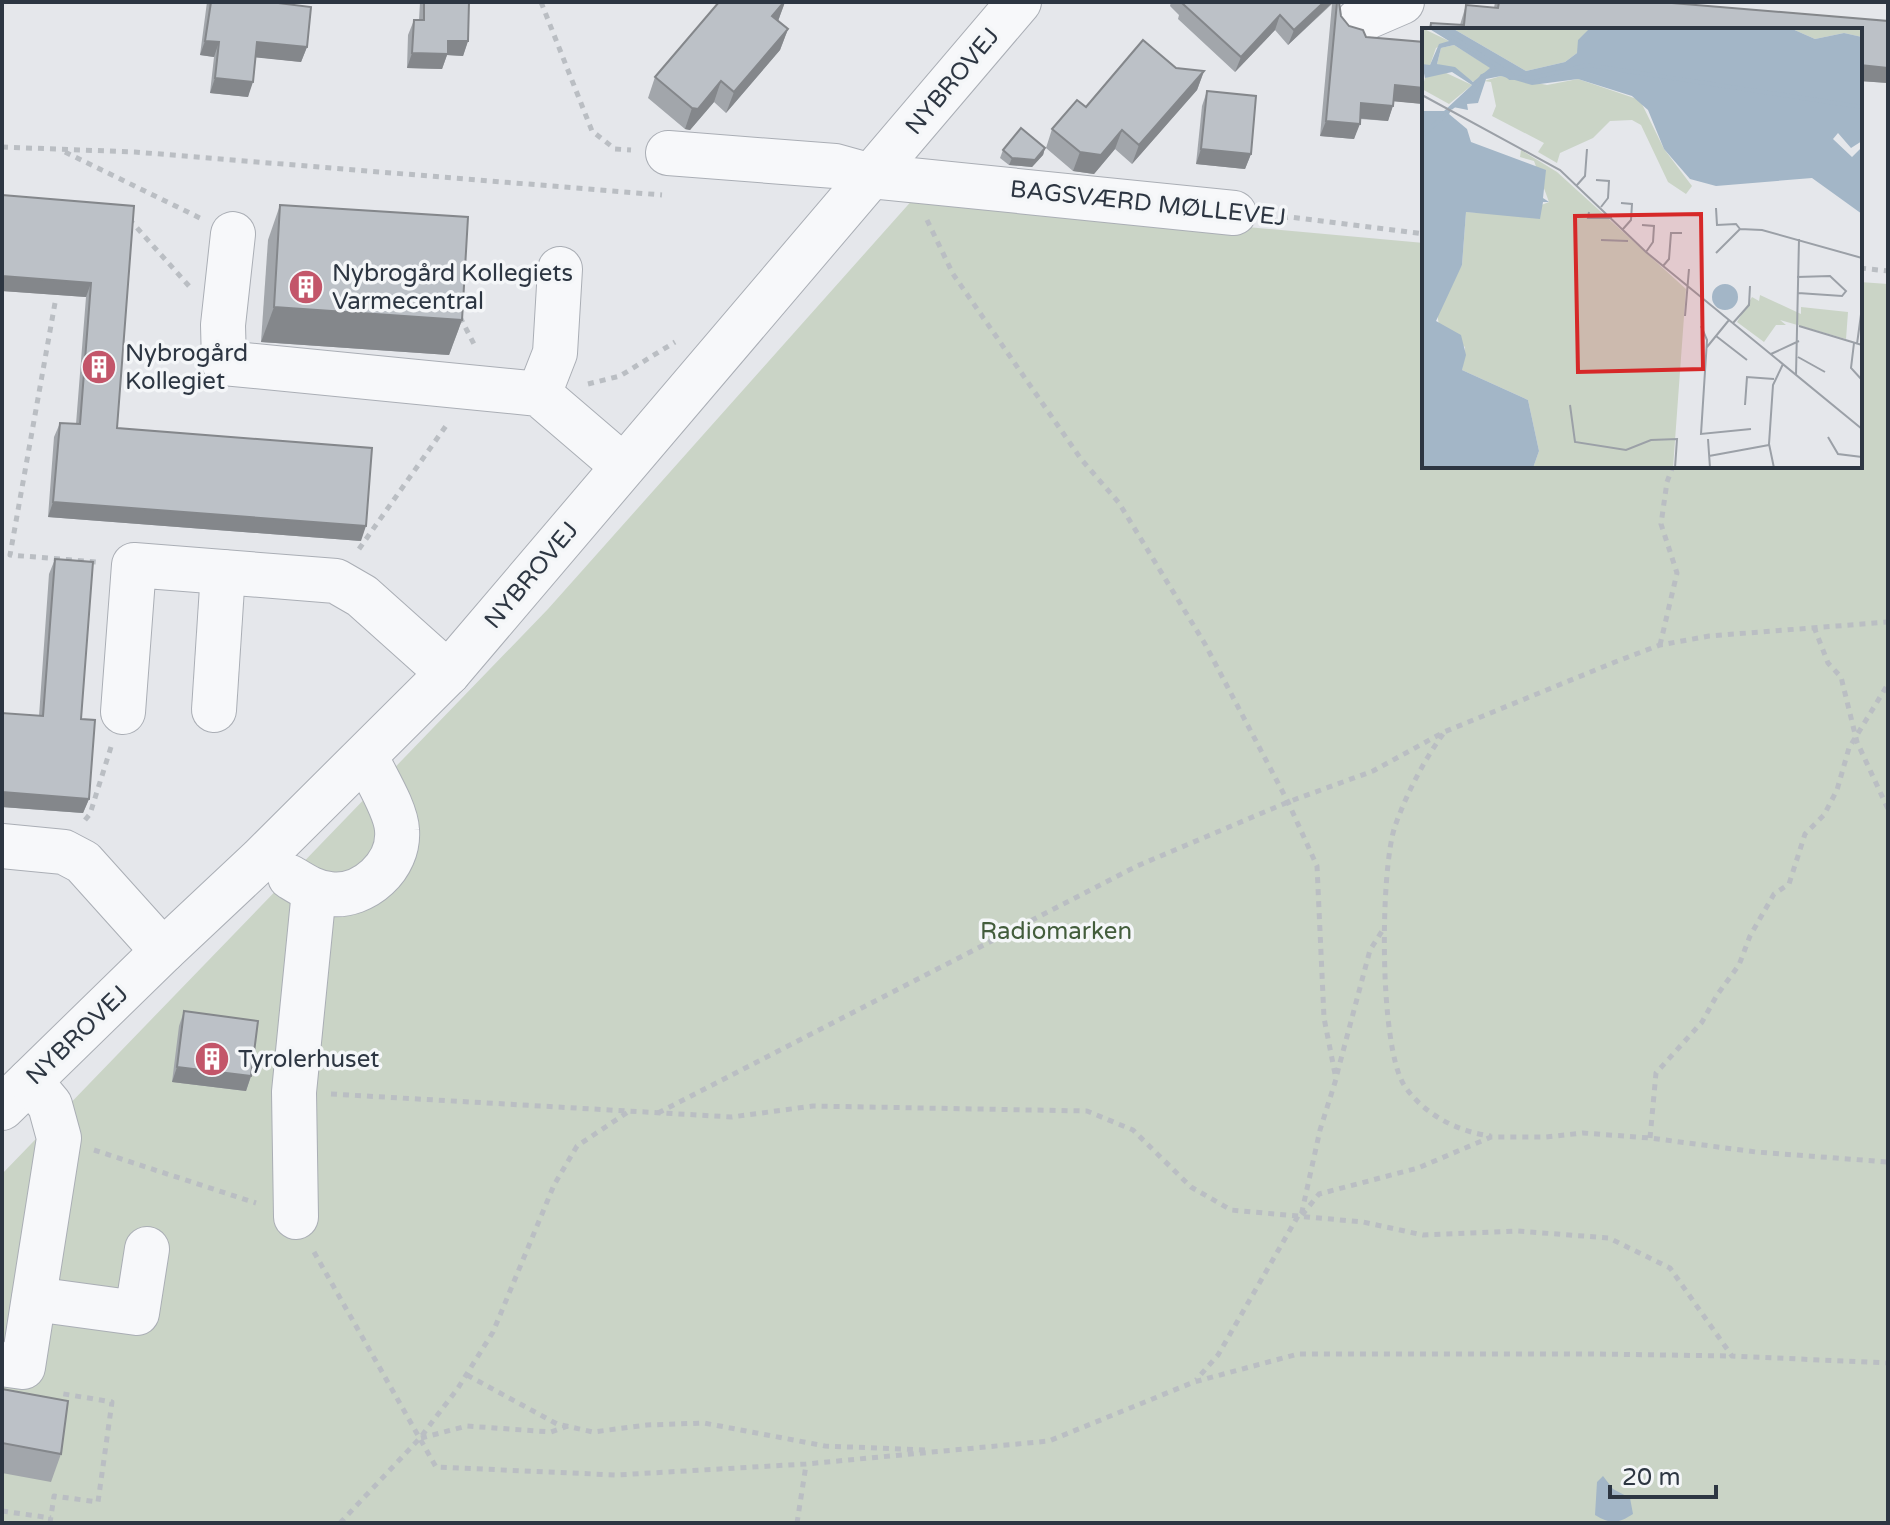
<svg xmlns="http://www.w3.org/2000/svg" width="1890" height="1525" font-family="'Varela Round',sans-serif">
<rect width="100%" height="100%" fill="#e5e7eb"/>
<polygon fill="#cad4c6" points="915,197 1424,243 1424,466 1860,466 1860,282 1888,284 1888,1523 2,1523 2,1174 548,609"/>
<path fill="#a3b6c7" d="M1603,1476L1613,1489L1630,1498L1633,1514C1618,1524 1610,1524 1595,1515L1597,1482Z"/>
<g fill="none" stroke-linecap="round" stroke-linejoin="round">
<g stroke="#aaaeb5" stroke-width="46">
<g id="minor">
<polyline points="1358,21 1402,2"/>
<polyline points="668,153 835,166 871,176 1234,213"/>
<polyline points="233,234 223,325 224,363 539,394 623,466"/>
<polyline points="539,394 555,353 560,269"/>
<polyline points="214,710 223,572"/>
<polyline points="123,712 134,565 336,581 362,596 448,673"/>
<polyline points="2,846 64,852 83,862 163,951"/>
<path d="M290,877C303,885 315,893 330,894C364,898 400,866 397,830C396,809 375,777 366,757"/>
<polyline points="2,1108 163,951 261,859 448,673 1019,2"/>
<polyline points="296,1217 294,1092 314,891"/>
<polyline points="34,1299 137,1313 147,1249"/>
<polyline points="2,1364 23,1367 59,1138 50,1105 30,1081"/>
</g>
</g>
<g stroke="#babec3" stroke-width="5" stroke-dasharray="6 6" stroke-linecap="butt">
<polyline points="541,2 592,131 615,149 631,150"/>
<polyline points="2,147 135,152 662,195"/>
<polyline points="65,152 200,218"/>
<polyline points="129,219 189,286"/>
<polyline points="1270,219 1290,217 1424,234"/>
<polyline points="927,220 953,274 1081,459 1119,503 1205,644 1288,802 1317,866 1324,1018 1336,1079 1320,1130 1301,1216 1298,1216 1218,1355 1196,1380"/>
<polyline points="1860,268 1888,271"/>
<polyline points="55,303 10,555 97,562"/>
<polyline points="460,317 476,348"/>
<polyline points="588,384 620,376 675,342"/>
<polyline points="359,549 448,423"/>
<polyline points="1814,627 1828,663 1841,677 1857,742 1888,809"/>
<polyline points="1660,645 1677,573 1661,524 1667,482 1673,466"/>
<path d="M1443,734C1423,762 1407,793 1395,826C1380,871 1379,1045 1404,1085C1423,1114 1458,1132 1491,1136"/>
<polyline points="85,820 90,814 111,747"/>
<polyline points="1337,1074 1370,950 1384,928"/>
<polyline points="331,1094 732,1117 813,1106 1087,1111 1133,1130 1191,1187 1231,1210 1363,1222 1423,1235 1517,1231 1609,1238 1670,1268 1732,1356 1888,1363"/>
<polyline points="658,1113 1137,866 1288,802 1373,771 1444,732 1615,662 1660,645 1709,636 1888,622"/>
<polyline points="1650,1138 1656,1073 1702,1022 1717,995 1739,965 1750,936 1774,894 1789,884 1805,834 1824,815 1837,790 1849,748 1888,684"/>
<polyline points="94,1150 256,1203"/>
<polyline points="1302,1215 1319,1194 1418,1168 1491,1137 1546,1137 1583,1133 1650,1138 1756,1152 1888,1162"/>
<polyline points="314,1252 436,1467 616,1475 806,1464 1049,1441 1194,1382 1298,1354 1595,1354 1732,1356"/>
<polyline points="467,1375 557,1424 593,1432 647,1425 704,1423 825,1446 925,1450"/>
<polyline points="421,1438 467,1426 551,1432 568,1426"/>
<polyline points="2,1511 51,1518"/>
<polyline points="50,1523 54,1496 98,1502 112,1402 58,1393"/>
<polyline points="340,1523 420,1438 458,1388 493,1332 554,1185 577,1146 628,1112"/>
<polyline points="797,1523 806,1465"/>
</g>
<use href="#minor" stroke="#f7f8fa" stroke-width="44"/>
</g>
<g fill="#a2a6ab">
<polygon points="207,2 270,2 307,47 301,62 256,57 248,97 210,93 214,57 200,55"/>
<polygon points="420,2 469,2 468,41 463,56 447,55 442,69 407,68 408,35 414,20 419,20"/>
<polygon points="785,2 778,21 788,29 780,50 726,113 714,102 690,130 685,129 648,98 655,77"/>
<polygon points="1171,2 1339,2 1341,16 1349,26 1366,37 1423,104 1394,101 1388,121 1360,119 1354,139 1320,136 1332,4 1288,45 1275,30 1235,72 1178,19 1179,15 1170,6"/>
<polygon points="1495,2 1660,2 1888,21 1888,83 1860,81 1860,30 1428,30 1431,23 1460,25 1466,5 1494,8"/>
<polygon points="1176,68 1204,71 1197,90 1132,164 1115,149 1094,174 1073,171 1046,148 1052,129 1086,107"/>
<polygon points="1207,91 1251,154 1245,169 1196,164 1202,106"/>
<polygon points="1045,148 1043,155 1032,167 1009,165 1000,158 1003,150"/>
<polygon points="280,205 462,320 449,355 261,342 268,240"/>
<polygon points="134,206 117,428 361,541 48,517 54,437 60,423 76,424 86,297 2,291"/>
<polygon points="55,559 81,719 89,799 83,813 2,807 2,713 39,716 49,574"/>
<polygon points="184,1011 251,1076 246,1091 172,1082 179,1026"/>
<polygon points="2,1389 61,1454 51,1482 2,1473"/>
</g>
<g fill="#84878b">
<polygon points="785,2 778,21 772,16"/>
<polygon points="1324,2 1333,2 1288,45 1294,30"/>
<polygon points="1280,15 1275,30 1235,72 1241,57"/>
<polygon points="788,29 780,50 726,113 734,92"/>
<polygon points="205,41 219,42 214,57 200,55"/>
<polygon points="448,41 468,41 463,56 447,55 442,69 407,68 412,53"/>
<polygon points="257,42 307,47 301,62 252,57"/>
<polygon points="1860,65 1888,68 1888,83 1860,81"/>
<polygon points="1204,71 1197,90 1132,164 1139,145"/>
<polygon points="215,78 253,82 248,97 210,93"/>
<polygon points="721,81 714,102 690,130 685,129 692,108"/>
<polygon points="1395,85 1424,88 1424,100 1423,104 1390,101"/>
<polygon points="1361,103 1393,106 1388,121 1356,118"/>
<polygon points="1326,121 1360,124 1354,139 1320,136"/>
<polygon points="1122,130 1115,149 1094,174 1073,171 1080,152"/>
<polygon points="1045,148 1043,155 1032,167 1009,165 1012,158"/>
<polygon points="1201,149 1251,154 1245,169 1196,164"/>
<polygon points="2,276 91,283 86,297 2,291"/>
<polygon points="274,307 462,320 449,355 261,342"/>
<polygon points="53,502 366,526 361,541 48,517"/>
<polygon points="2,792 89,799 83,813 2,807"/>
<polygon points="177,1067 251,1076 246,1091 172,1082"/>
</g>
<g fill="#bcc1c7" stroke="#84878b" stroke-width="2">
<polygon points="211,2 270,2 311,7 307,47 257,42 253,82 215,78 219,42 205,41"/>
<polygon points="424,2 469,2 468,41 448,41 448,54 412,53 414,20 424,20"/>
<polygon points="719,2 784,2 772,16 788,29 734,92 721,81 698,109 692,108 655,77"/>
<polygon points="1185,2 1324,2 1294,30 1280,15 1241,57 1183,4"/>
<polygon points="1337,2 1339,2 1341,16 1349,26 1363,30 1366,37 1424,42 1424,88 1395,85 1393,106 1361,103 1360,124 1326,121"/>
<polygon points="1499,2 1660,2 1888,21 1888,68 1860,65 1860,30 1430,30 1431,23 1464,25 1466,5 1498,8"/>
<polygon points="1143,40 1176,68 1204,71 1139,145 1122,130 1101,155 1080,152 1052,129 1077,100 1086,107"/>
<polygon points="1207,91 1256,96 1251,154 1201,149"/>
<polygon points="1021,128 1045,148 1035,160 1012,158 1003,150"/>
<polygon points="2,195 134,206 117,428 372,448 366,526 53,502 60,423 80,424 91,283 2,276"/>
<polygon points="280,205 468,217 462,320 274,307"/>
<polygon points="55,559 93,562 81,719 95,720 89,799 2,792 2,713 43,716"/>
<polygon points="184,1011 258,1021 251,1076 177,1067"/>
<polygon points="2,1389 68,1401 61,1454 2,1443"/>
</g>
<defs>
<g id="building-disc" transform="scale(1.8)"><circle r="9.5" fill="#c3566a" stroke="#f4f6f8"/><path d="M-4-6H4V6H1V3H-1V6H-4ZM-2.5-4.3h1.7v1.8h-1.7ZM.8-4.3h1.7v1.8H.8ZM-2.5-1h1.7V.8h-1.7ZM.8-1h1.7V.8H.8Z" fill="#fff"/></g>
</defs>
<g fill-rule="evenodd">
<use href="#building-disc" x="306" y="287"/>
<use href="#building-disc" x="99" y="367"/>
<use href="#building-disc" x="212" y="1059"/>
</g>
<g text-anchor="middle" stroke-width="7" stroke-linejoin="round" paint-order="stroke">
<g font-size="24" fill="#2d3642" stroke="#f4f6f8">
<text transform="translate(952 81) rotate(-50)" y="8">NYBROVEJ</text>
<text transform="translate(1148 203) rotate(6)" y="8">BAGSVÆRD MØLLEVEJ</text>
<text transform="translate(531 575) rotate(-50)" y="8">NYBROVEJ</text>
<text transform="translate(77 1035) rotate(-44)" y="8">NYBROVEJ</text>
</g>
<g font-size="24" fill="#2d3642" stroke="#f4f6f8" text-anchor="start">
<text x="332" y="281">Nybrogård Kollegiets<tspan x="332" dy="28">Varmecentral</tspan></text>
<text x="125" y="361">Nybrogård<tspan x="125" dy="28">Kollegiet</tspan></text>
<text x="238" y="1067">Tyrolerhuset</text>
</g>
<g font-size="24" fill="#435d3c" stroke="#f4f6f8">
<text x="1056" y="939">Radiomarken</text>
</g>
</g>
<g transform="translate(1422 28)">
<rect width="440" height="440" fill="#e5e7eb"/>
<path d="M0,0L27,13L14,20L8,37L1,38ZM30,0H168L155,25L143,34L104,43ZM368,0H440V9L422,5L393,11ZM32,17L69,40L52,54L15,36L19,20ZM20,43L50,57L27,76L0,61L3,50ZM79,48L125,57L156,51L218,72L242,121L270,158L264,166L246,154L219,97L210,92L188,93L171,110L138,125L135,135L116,124L122,115L70,88L74,78L69,54L62,53ZM99,122L135,144L264,261L251,440H111L117,423L106,372L40,342L43,319L17,298L15,284L40,237L44,184L94,187L127,174L112,133L98,129ZM338,267L379,286V279L426,284L424,311L358,292L364,297H354L342,314L315,294L330,269L337,273Z" fill="#cad4c6"/>
<path d="M6,0H30L104,43L143,34L155,25L156,12L168,0H368L393,11L422,5L440,9V113L429,120L416,105L411,111L430,129L440,119V186L390,150L294,158L268,151L242,121L226,82L210,68L156,51L110,57L79,48L64,51L56,75L45,76L46,82L31,79L27,86L45,101L49,114L124,142L121,170L127,174H121L118,191L44,184L40,237L14,293L39,307L44,327L40,342L106,372L117,423L111,440H0V83H22L50,57L30,44L3,50L0,36L8,37L17,16L27,13ZM32,17L68,40L51,54L33,39L15,36L19,20ZM290 269a13 13 0 1 1 26 0a13 13 0 1 1-26 0Z" fill="#a3b6c7" fill-rule="evenodd"/>
<path fill="none" stroke="#a3b6c7" stroke-width="4" d="M16,0L92,48M29,80L52,62L60,48L77,41L88,50L115,49L166,37L440,79M0,108L25,85"/>
<path fill="none" stroke="#9ba0a7" stroke-width="2" d="M0,67L138,142L224,224L440,401M174,152L187,153L186,170L179,179M155,157L163,148L165,121M199,175L210,176L209,192L201,201M294,180L295,197L314,196L318,201M167,184L166,190H190M220,197L232,198L231,214L224,224M179,212L206,213M294,225L318,201L340,202L440,230M241,238L247,231L249,205H260M375,249L408,248L424,263L420,268L376,265M263,288L267,241M311,295L327,277L328,258M279,298L285,312L279,406L329,401M377,298L440,317M294,308L325,332M432,315L429,340L440,352M435,316L440,279M285,319L307,292M349,326L377,313M376,329L403,344M374,347L377,211M148,377L153,414L204,422L229,412L255,411L253,440M323,377L325,349L352,351M406,409L416,426L440,429M286,411L288,440M287,428L347,417M352,440L347,416L351,357L361,336"/>
<path fill="#d62828" fill-opacity="0.15" stroke="#d62828" stroke-width="4" d="M279,186L281,341L156,344L153,188Z"/>
<rect width="440" height="440" fill="none" stroke="#2d3642" stroke-width="4"/>
</g>
<rect width="1890" height="1525" fill="none" stroke="#2d3642" stroke-width="8"/>
<path d="M1610 1485v12h106v-12" fill="none" stroke="#2d3642" stroke-width="4"/>
<text x="1622" y="1485" font-size="24" fill="#2d3642" stroke="#f4f6f8" stroke-width="6" paint-order="stroke">20 m</text>
</svg>
